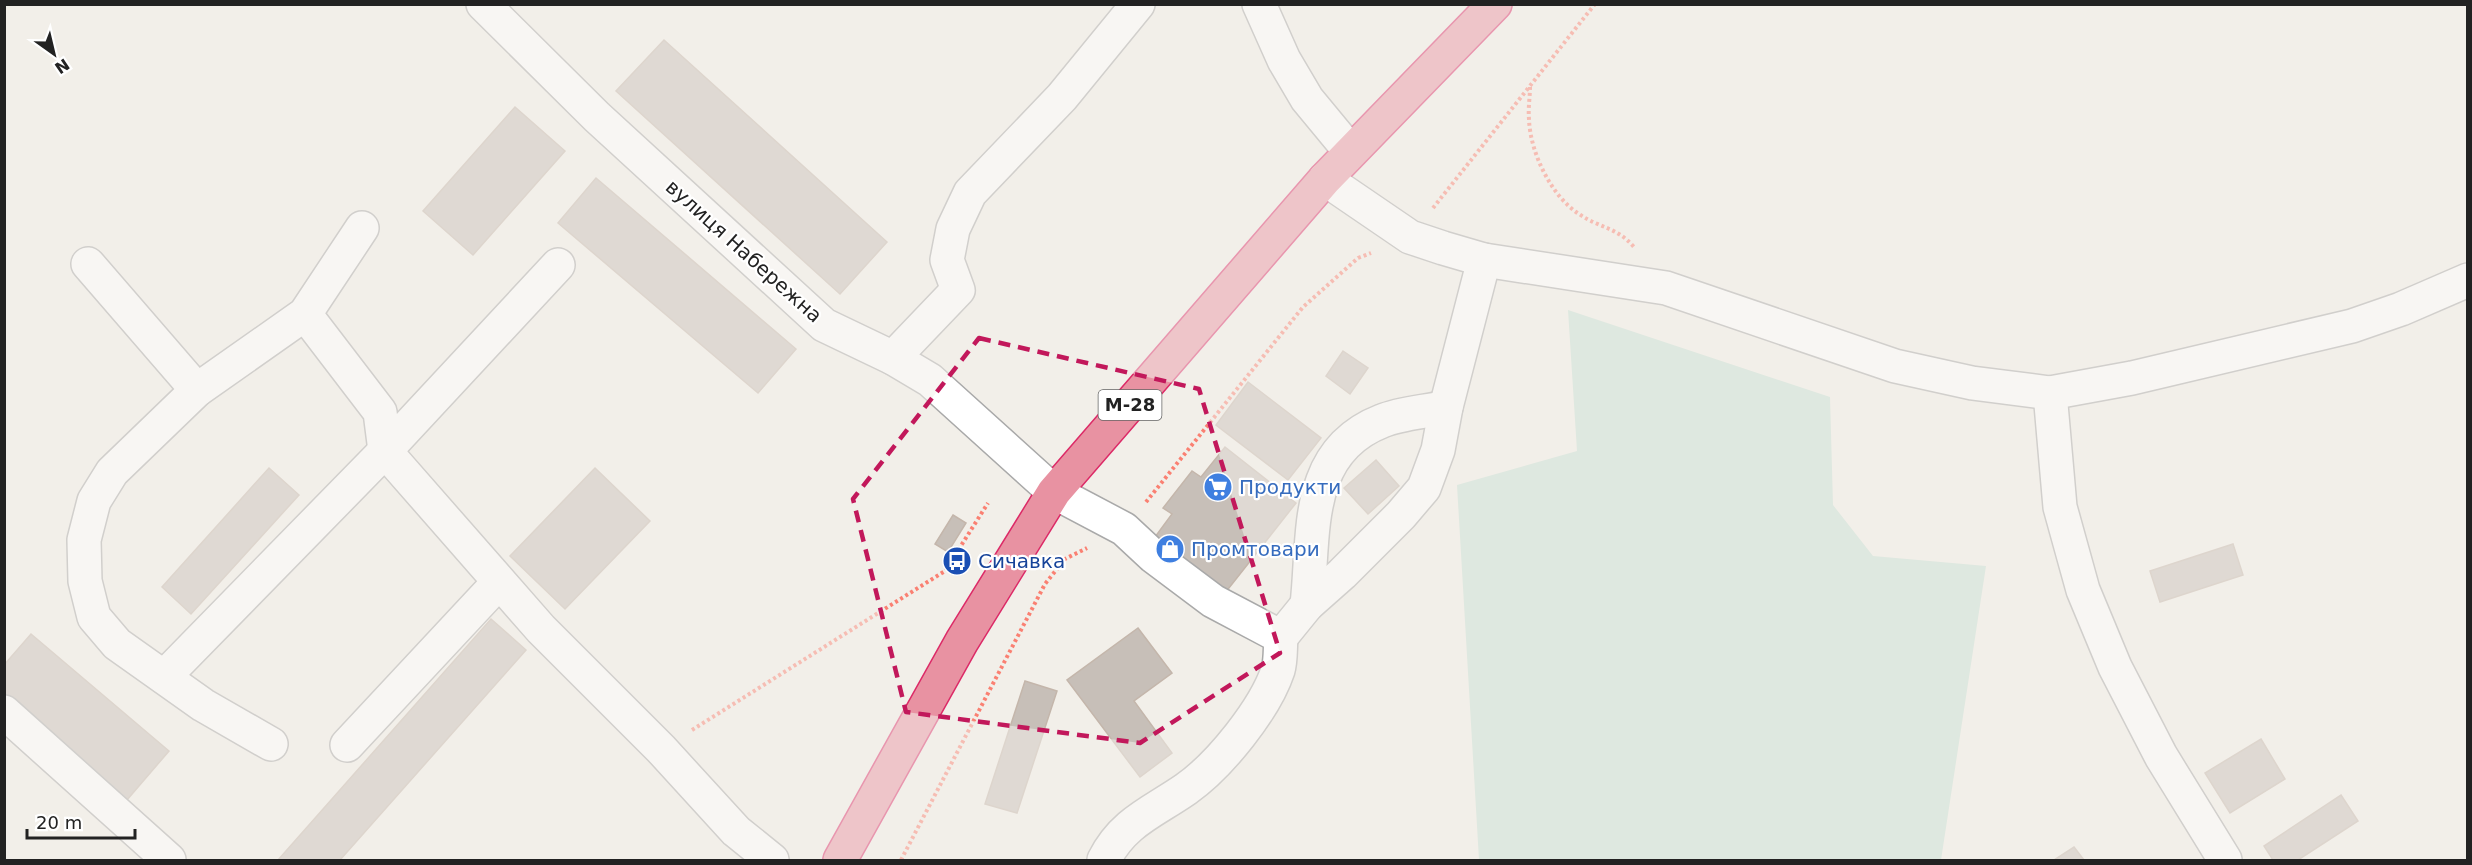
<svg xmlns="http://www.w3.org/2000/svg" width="2472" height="865" font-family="'DejaVu Sans',sans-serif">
<rect width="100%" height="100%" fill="#f2efe9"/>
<polygon fill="#c6e0d4" points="1568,310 1830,397 1833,505 1873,556 1986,566 1941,860 1479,860 1457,485 1577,451"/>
<g fill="#c7bfb8" stroke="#c4b6ab" stroke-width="1.5">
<polygon points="664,40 887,242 840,294 616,91"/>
<polygon points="515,107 565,151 473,255 423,211"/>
<polygon points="596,178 796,349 758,393 558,223"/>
<polygon points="1343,351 1368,368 1350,394 1326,376"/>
<polygon points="1248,382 1321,438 1288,480 1216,425"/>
<polygon points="1225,447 1296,503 1225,593 1152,541 1172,514 1163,508 1192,471 1201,477"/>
<polygon points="1376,460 1399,486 1368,514 1344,488"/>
<polygon points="269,468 299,495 191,614 162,587"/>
<polygon points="595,468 650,521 565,609 510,556"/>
<polygon points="953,515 966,523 948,552 935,544"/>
<polygon points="2233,544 2243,575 2160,602 2150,571"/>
<polygon points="491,619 526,650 340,860 278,860"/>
<polygon points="1138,628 1172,673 1134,701 1172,753 1140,777 1067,680"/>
<polygon points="31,634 169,751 127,800 4,697 4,665"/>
<polygon points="1025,681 1057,691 1017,813 985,804"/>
<polygon points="2261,739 2285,779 2230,813 2205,773"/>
<polygon points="2341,795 2358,821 2298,860 2273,860 2264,846"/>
<polygon points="2074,847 2084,860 2054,860"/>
</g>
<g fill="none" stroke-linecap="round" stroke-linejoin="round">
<g stroke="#a9a9a9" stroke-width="36">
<g id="minor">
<path d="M483,4L597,117L824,325L893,358L930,380L1054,492L1124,529L1153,556L1213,601L1281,637C1280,648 1281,660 1278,670C1265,709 1220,765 1186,789C1153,812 1123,822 1104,860"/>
<polyline points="1259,4 1284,60 1307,99 1350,151"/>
<polyline points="1325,179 1410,237 1443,248 1484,260 1666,288 1895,366 1972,383 2050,393 2132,378 2352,326 2401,309 2468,280"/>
<polyline points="88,264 197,390"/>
<polyline points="305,314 380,412 385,451 541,629 661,749 736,831 772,860"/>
<polyline points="893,358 958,290 947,260 953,229 970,193 1062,97 1138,4"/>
<polyline points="2050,393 2060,507 2083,590 2115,667 2161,756 2225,860"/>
<path d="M1307,605C1315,536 1302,452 1382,421C1401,413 1425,412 1446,407"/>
<polyline points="1281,637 1307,605 1342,574 1401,515 1424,488 1438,450 1446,407 1484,260"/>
<polyline points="164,677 385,451 558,265"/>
<polyline points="4,712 169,860"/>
<polyline points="271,744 203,705 117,644 94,617 85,581 84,540 94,501 112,472 197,390 305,314 362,228"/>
<polyline points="347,745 499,582"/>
</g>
</g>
<g stroke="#dc2a67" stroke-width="36">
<polyline id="highway" points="840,860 962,641 1054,492 1325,179 1495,4"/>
</g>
<g stroke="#fa8072" stroke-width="4" stroke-dasharray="3 3" stroke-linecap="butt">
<path d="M1530,87C1530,97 1528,108 1529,119C1530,152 1551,196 1579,214C1599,228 1617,227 1634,247"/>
<polyline points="1433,208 1595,4"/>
<polyline points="1146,502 1303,307 1358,258 1371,253"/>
<polyline points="692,730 945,571 988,503"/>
<polyline points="901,860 1045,584 1065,559 1087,548"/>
</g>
<use href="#minor" stroke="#fff" stroke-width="33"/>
<use href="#highway" stroke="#e892a2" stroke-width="33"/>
</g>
<path d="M0 0H2472V865H0ZM979,338L1199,389L1280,653L1140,743L906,712L853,499Z" fill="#f2efe9" fill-opacity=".55" fill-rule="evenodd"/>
<path fill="none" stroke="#c2185b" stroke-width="4.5" stroke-dasharray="12 8" stroke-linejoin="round" d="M979,338L1199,389L1280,653L1140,743L906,712L853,499Z"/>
<defs>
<g id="supermarket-disc" transform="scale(1.5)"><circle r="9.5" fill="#3f7fe0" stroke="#fff"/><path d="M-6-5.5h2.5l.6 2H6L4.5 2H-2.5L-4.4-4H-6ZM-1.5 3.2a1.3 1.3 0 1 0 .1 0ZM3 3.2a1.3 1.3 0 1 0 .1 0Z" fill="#fff"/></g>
<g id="shop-disc" transform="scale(1.5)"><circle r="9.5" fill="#3f7fe0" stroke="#fff"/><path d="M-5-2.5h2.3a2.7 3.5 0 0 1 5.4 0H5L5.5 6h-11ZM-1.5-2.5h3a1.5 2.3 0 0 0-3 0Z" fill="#fff"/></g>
<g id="bus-disc" transform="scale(1.5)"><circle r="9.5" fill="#1a4fb4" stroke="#fff"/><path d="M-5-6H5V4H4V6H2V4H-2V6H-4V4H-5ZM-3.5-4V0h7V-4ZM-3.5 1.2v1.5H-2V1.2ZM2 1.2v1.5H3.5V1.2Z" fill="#fff"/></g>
</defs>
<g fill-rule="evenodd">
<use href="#supermarket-disc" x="1218" y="487"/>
<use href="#shop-disc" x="1170" y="549"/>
<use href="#bus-disc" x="957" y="561"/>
</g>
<g text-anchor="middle" stroke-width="4.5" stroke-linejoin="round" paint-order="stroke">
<rect fill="#fff" stroke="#646464" stroke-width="1.5" x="1098.5" y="390" width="63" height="30" rx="4.5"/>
<g font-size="18" font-weight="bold" fill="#222">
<text x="1130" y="411">М-28</text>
</g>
<g font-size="20" fill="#222" stroke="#fff">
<text transform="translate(744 251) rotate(42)" y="7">вулиця Набережна</text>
</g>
<g font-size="20" fill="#366cbe" stroke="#fff" text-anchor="start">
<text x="1239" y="494">Продукти</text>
<text x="1191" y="556">Промтовари</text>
</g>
<g font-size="20" fill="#164399" stroke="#fff" text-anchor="start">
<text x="978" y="568">Сичавка</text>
</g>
</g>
<rect width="2472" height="865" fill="none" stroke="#222222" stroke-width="12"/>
<g transform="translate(54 54) rotate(146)" stroke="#ffffff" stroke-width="4.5" paint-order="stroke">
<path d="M0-4.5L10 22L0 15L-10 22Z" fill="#222222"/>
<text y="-9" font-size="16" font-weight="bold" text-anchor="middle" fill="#222222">N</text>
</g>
<path d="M27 829v9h108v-9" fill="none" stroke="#222222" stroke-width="3"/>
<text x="36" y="829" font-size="18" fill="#222222" stroke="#ffffff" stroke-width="4.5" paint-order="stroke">20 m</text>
</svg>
